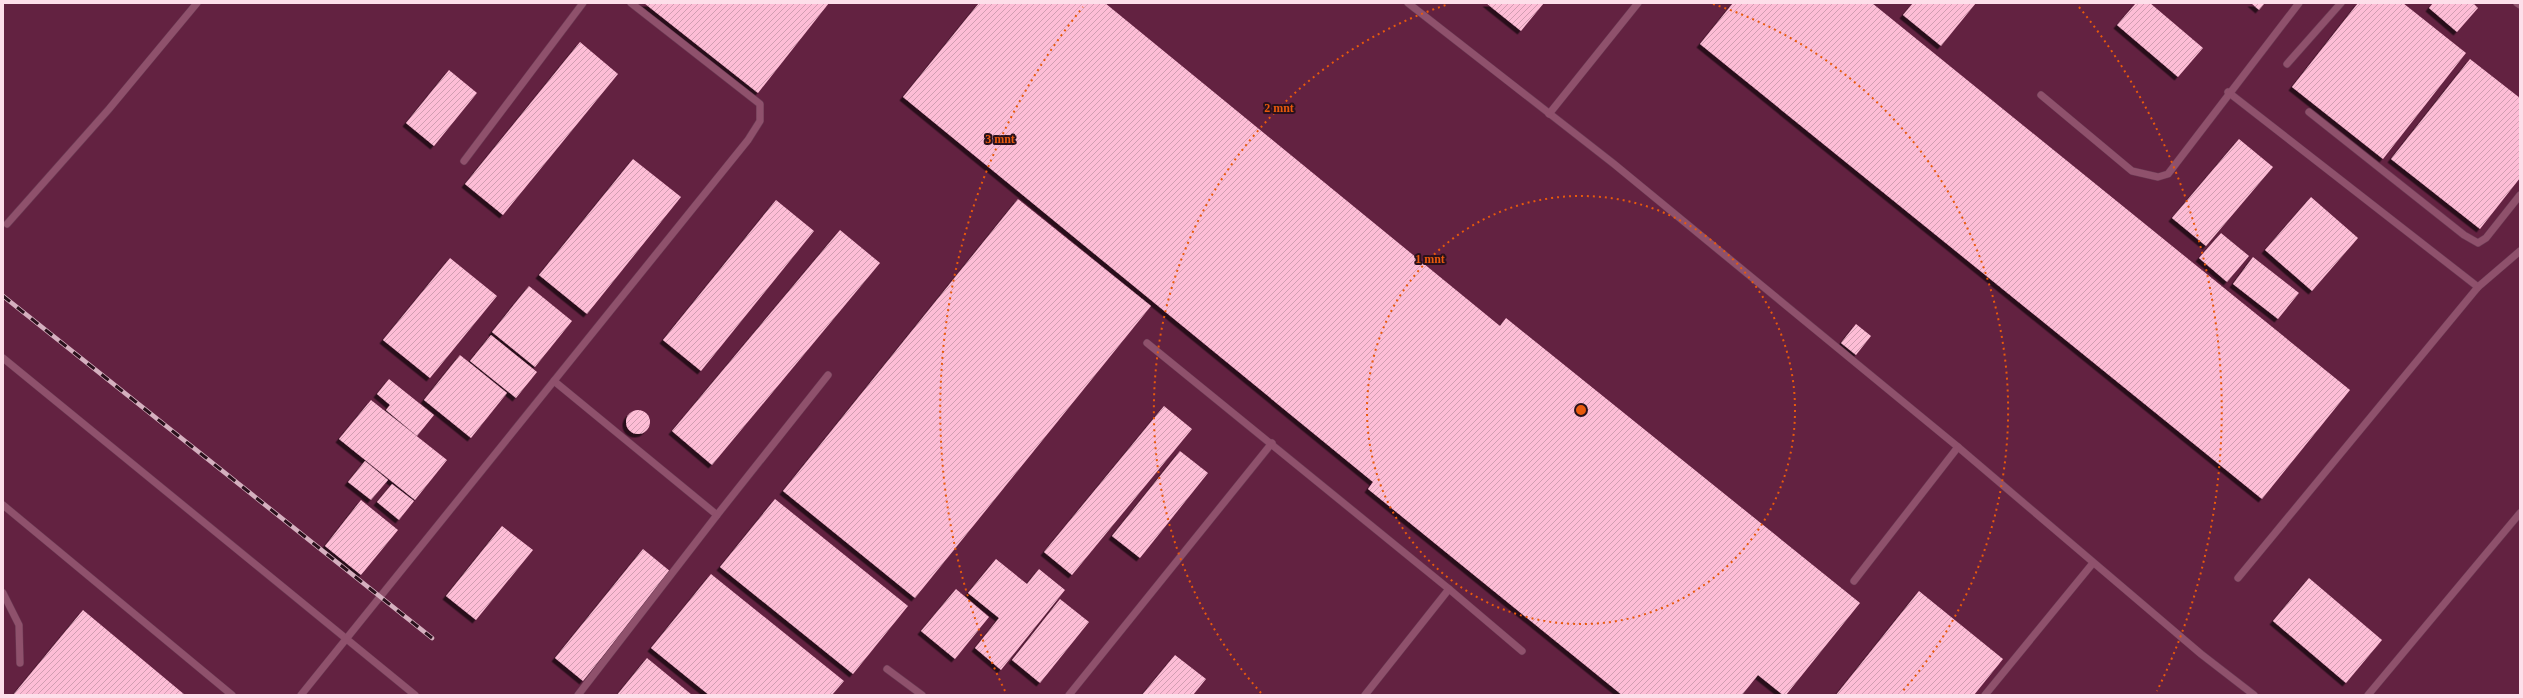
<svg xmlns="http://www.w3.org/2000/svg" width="2523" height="698" font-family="Georgia,serif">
<defs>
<pattern id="building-hatch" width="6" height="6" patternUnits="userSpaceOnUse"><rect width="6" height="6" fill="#fdbdd6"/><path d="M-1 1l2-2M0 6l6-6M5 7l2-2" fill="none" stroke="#d19eb2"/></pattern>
<filter id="shadow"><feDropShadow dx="-3.5" dy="3.5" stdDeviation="0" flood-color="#0009"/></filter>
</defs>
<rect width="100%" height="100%" fill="#541b36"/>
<rect fill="#632241" x="3" y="3" width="2517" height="692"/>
<g fill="url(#building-hatch)" filter="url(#shadow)">
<polygon points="644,3 829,3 758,93"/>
<polygon points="979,3 1105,3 1500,326 1506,318 1860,603 1786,695 1783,695 1758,675 1742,695 1622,695 1368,489 1373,482 903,97"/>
<polygon points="1486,3 1544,3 1521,31"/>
<polygon points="1733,3 1872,3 2350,390 2262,499 1700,44"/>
<polygon points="1913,3 1976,3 1941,46 1903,15"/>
<polygon points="2136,3 2150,3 2203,48 2178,77 2117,25"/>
<polygon points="2251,3 2265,3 2259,10"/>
<polygon points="2358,3 2403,3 2466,53 2383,159 2292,87"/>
<polygon points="2433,3 2473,3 2478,8 2457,32 2429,8"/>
<polygon points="580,42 618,74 503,215 465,184"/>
<polygon points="2470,59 2520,98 2520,178 2480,229 2391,159"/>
<polygon points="449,70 477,93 434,146 406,123"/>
<polygon points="2239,139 2273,167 2206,246 2172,218"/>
<polygon points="633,159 681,197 587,314 539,275"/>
<polygon points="2311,197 2358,238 2312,291 2265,250"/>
<polygon points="1018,199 1151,306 915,598 783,491"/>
<polygon points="776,200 814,231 701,371 663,340"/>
<polygon points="840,230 880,263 712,465 672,431"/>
<polygon points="2221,233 2249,256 2227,282 2199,258"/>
<polygon points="2253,257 2299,293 2278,319 2233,284"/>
<polygon points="450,258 497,296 430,378 383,340"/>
<polygon points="529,286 572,321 535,367 492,332"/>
<polygon points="1856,324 1871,336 1856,355 1841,343"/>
<polygon points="491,335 537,372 516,398 470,361"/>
<polygon points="460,355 507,393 471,438 424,400"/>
<polygon points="389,379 434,415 417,436 386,410 390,405 377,394"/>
<polygon points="371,400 447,460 415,500 339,439"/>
<polygon points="1164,406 1192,429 1072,575 1044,552"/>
<circle cx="638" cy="422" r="12"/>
<polygon points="1180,451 1208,473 1140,558 1112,536"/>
<polygon points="365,461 388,480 371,500 348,482"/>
<polygon points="392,484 414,501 399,520 377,502"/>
<polygon points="775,499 908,606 853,674 720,567"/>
<polygon points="361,500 398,530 361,575 325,546"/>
<polygon points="502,526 533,550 476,620 446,596"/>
<polygon points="643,549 671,572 583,681 555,658"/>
<polygon points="996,559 1027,584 1039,569 1065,590 1001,670 975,648 999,618 968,593"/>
<polygon points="711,574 844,681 832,695 709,695 651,648"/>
<polygon points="2309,578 2382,640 2346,683 2273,621"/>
<polygon points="956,589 989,617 955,659 921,631"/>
<polygon points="1919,591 2003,659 1974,695 1836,695"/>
<polygon points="1060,599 1089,622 1040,683 1012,660"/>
<polygon points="83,610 185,695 13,695"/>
<polygon points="1175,655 1206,679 1193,695 1142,695"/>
<polygon points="647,658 692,695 617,695"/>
</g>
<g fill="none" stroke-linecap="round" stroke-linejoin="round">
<g stroke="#6a3a53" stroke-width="8">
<g id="service">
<polyline points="1408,3 1614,164 1958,447 2201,654 2254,695"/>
<polyline points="2517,3 2520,5"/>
<polyline points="2287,64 2341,3"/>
<polyline points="2228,92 2478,287"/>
<polyline points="2041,95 2132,171 2158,177 2168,174 2299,3"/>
<polyline points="2309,112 2464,235 2478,243 2486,238 2520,195"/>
<polyline points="1549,114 1638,3"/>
<polyline points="464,161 583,3"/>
<polyline points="7,224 109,109 197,3"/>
<polyline points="1147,343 1449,589 1522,651"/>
<polyline points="3,358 415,695"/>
<polyline points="554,381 717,515 578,695"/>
<polyline points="3,505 232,695"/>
<polyline points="717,515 828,375"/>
<polyline points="2238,578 2478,287 2520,251"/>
<polyline points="1854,581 1958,447"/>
<polyline points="3,593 19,625 20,663"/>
<polyline points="887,669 922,695"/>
<polyline points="301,695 748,140 760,121 760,104 631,3"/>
<polyline points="1069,695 1272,443"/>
<polyline points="1365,695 1449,589"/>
<polyline points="1985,695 2093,563"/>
<polyline points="2368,695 2520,513"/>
</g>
</g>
<use href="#service" stroke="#8f516c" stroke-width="7"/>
<g stroke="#d5b0bf" stroke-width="4.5">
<polyline id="rail" points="3,296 432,638"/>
</g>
<use href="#rail" stroke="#2a111c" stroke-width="3" stroke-dasharray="9" stroke-linecap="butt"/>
</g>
<g fill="none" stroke="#e8590c" stroke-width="2" stroke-dasharray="2 4">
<circle cx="1581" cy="410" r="214"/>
<path d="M1261 693A427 427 0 0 1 1449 4M1713 4A427 427 0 0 1 1901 693"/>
<path d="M1005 691A641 641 0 0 1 1083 7M2079 7A641 641 0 0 1 2157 691"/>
</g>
<circle cx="1581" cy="410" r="6" fill="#e8590c" stroke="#2a111c" stroke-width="2"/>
<g font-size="12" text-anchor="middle" font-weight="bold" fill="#e8590c" stroke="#2a111c" stroke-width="4" stroke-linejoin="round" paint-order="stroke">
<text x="1279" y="112">2 mnt</text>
<text x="1000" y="143">3 mnt</text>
<text x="1430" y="263">1 mnt</text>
</g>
<rect width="2523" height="698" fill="none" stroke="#fddfea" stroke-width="8"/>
</svg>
